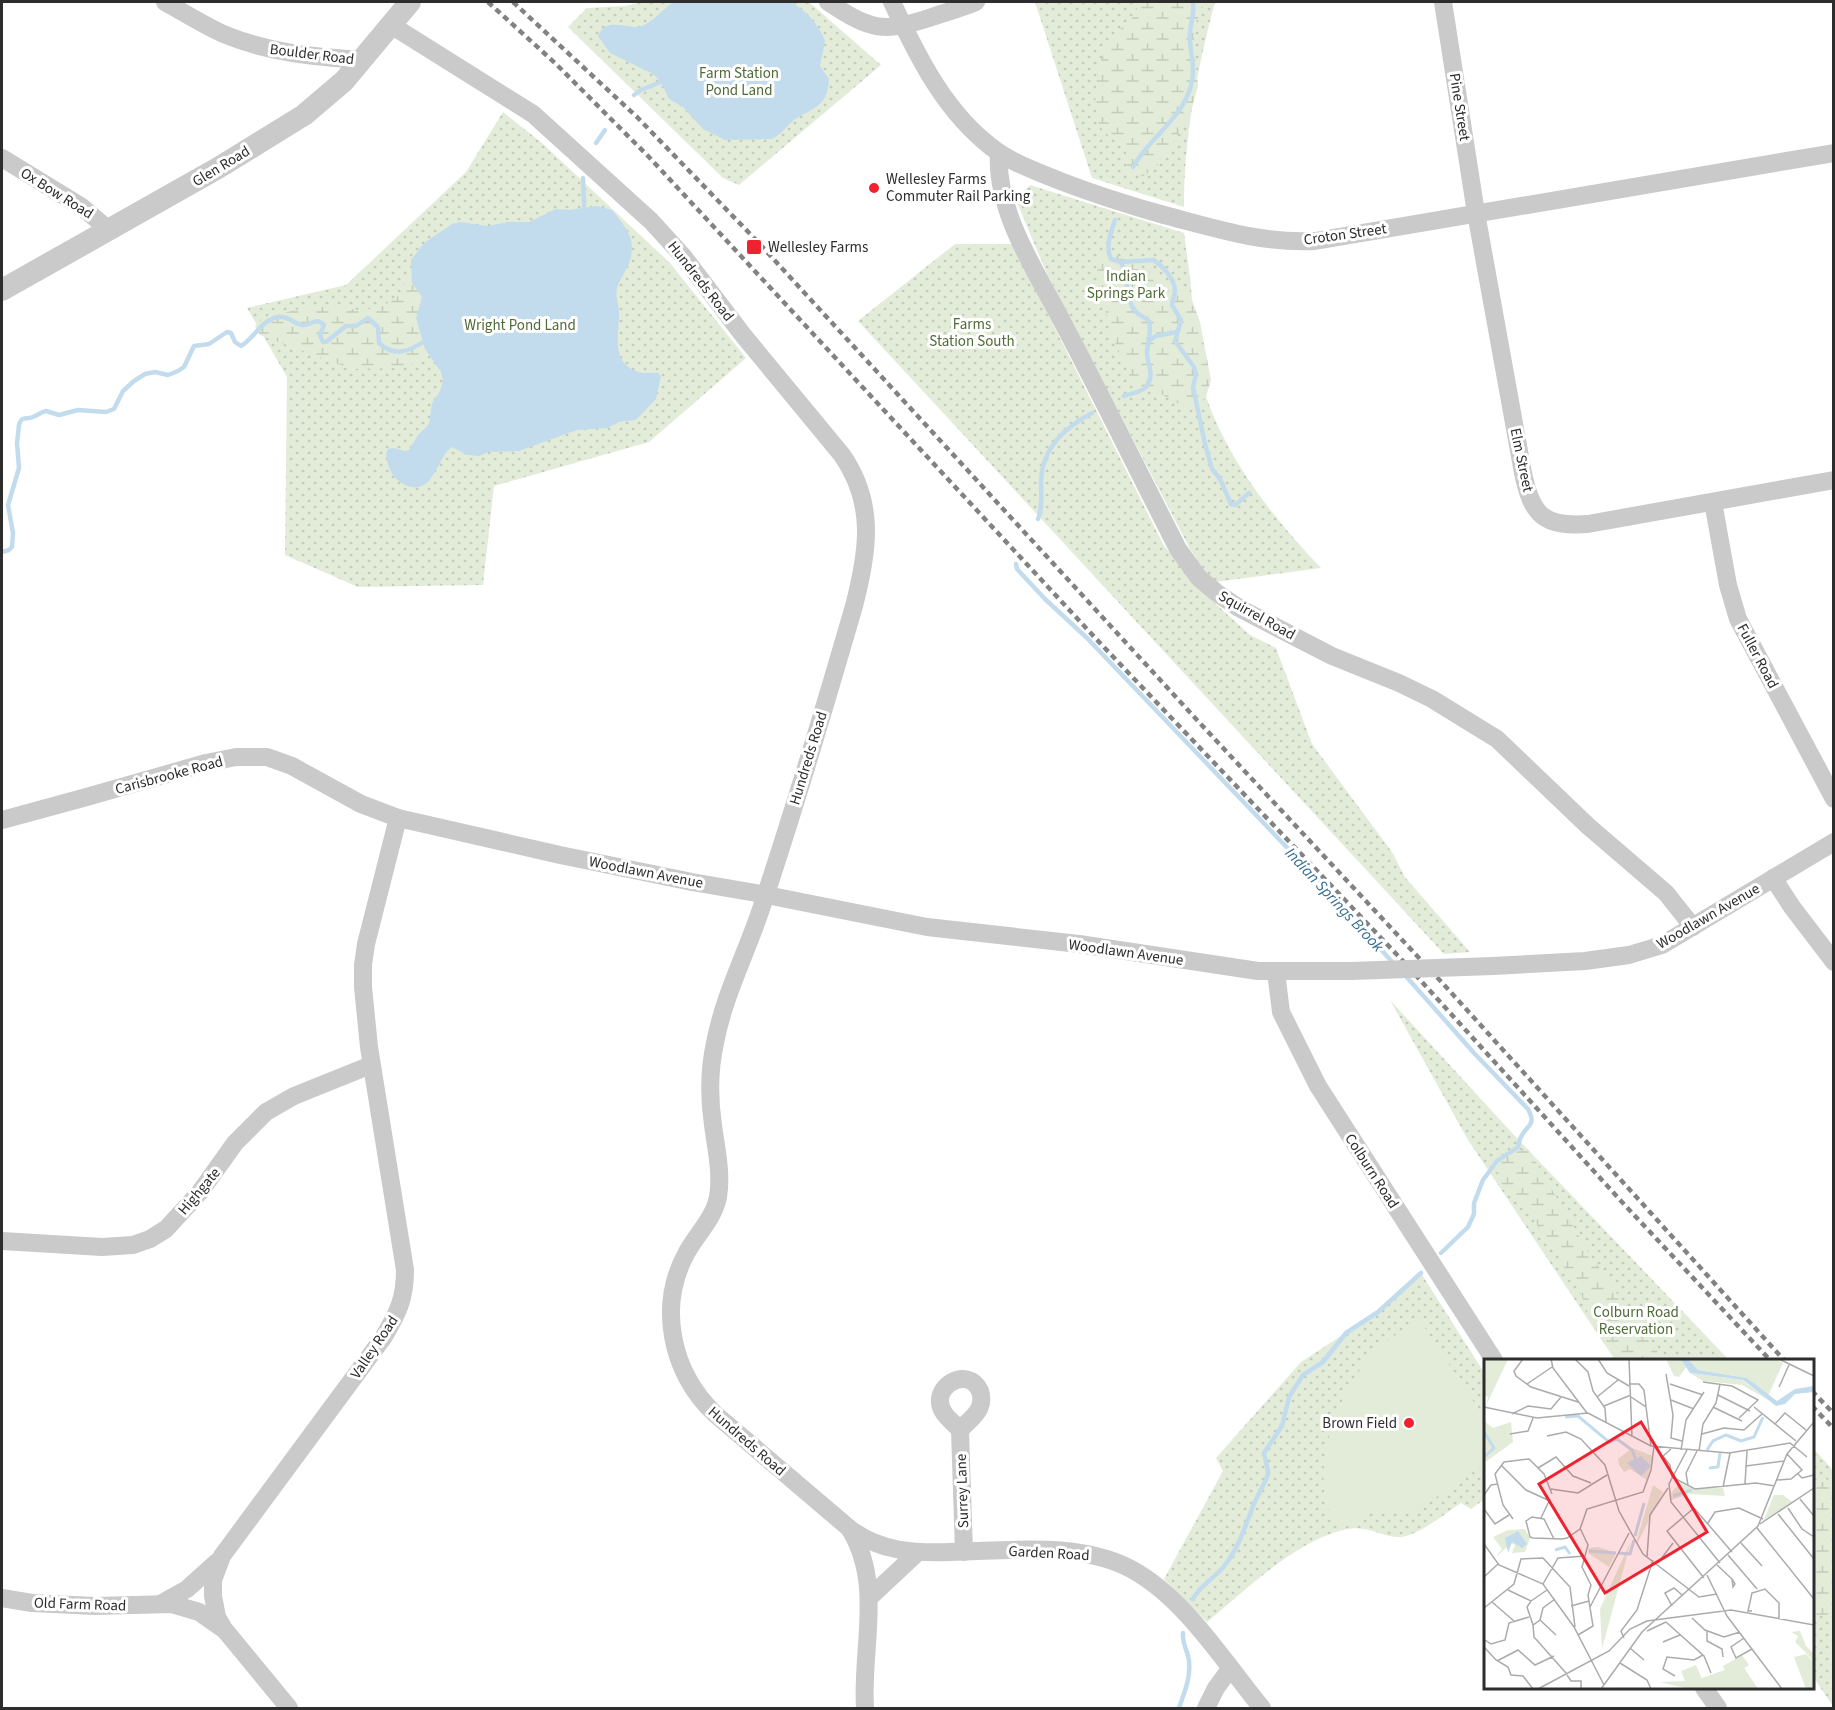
<svg xmlns="http://www.w3.org/2000/svg" width="1835" height="1710" font-family="'Source Sans 3',sans-serif">
<defs>
<pattern id="green-dots" width="8" height="8" patternUnits="userSpaceOnUse" patternTransform="scale(1.5)"><rect width="8" height="8" fill="#e3ecd9"/><path d="M2 2h.1M6 6h.1" fill="none" stroke="#c3cbbb" stroke-width="1.8" stroke-linecap="round"/></pattern>
<pattern id="wetland-marsh" width="20" height="14" patternUnits="userSpaceOnUse" patternTransform="scale(1.5)"><rect width="20" height="14" fill="#e3ecd9"/><path d="M1 5h8M5 5V1M11 12h8M15 12V8" fill="none" stroke="#c3cbbb"/></pattern>
</defs>
<rect width="100%" height="100%" fill="#fff"/>
<g fill="url(#green-dots)">
<polygon points="642,2 809,2 881,65 739,185 723,178 568,27 587,8 625,6"/>
<path d="M1035,2H1215C1197,70 1184,136 1184,207L1092,178Z"/>
<polygon points="503,112 542,143 670,263 746,358 649,442 494,486 483,585 358,587 285,555 287,377 247,308 346,285 466,172"/>
<path d="M1030,185L1184,233C1187,256 1191,279 1192,302C1194,323 1192,346 1197,366C1216,446 1266,510 1321,568L1215,582L1203,569L1190,549L1047,274L1016,200Z"/>
<polygon points="955,244 1016,244 1031,280 1163,544 1195,585 1250,635 1276,648 1312,744 1392,852 1405,877 1470,952 1444,954 858,321"/>
<polygon points="1390,1000 1514,1135 1729,1360 1615,1360 1468,1140"/>
<path d="M1421,1273L1485,1374V1499L1471,1509L1461,1503C1446,1513 1419,1535 1401,1537C1381,1538 1368,1523 1343,1530C1294,1542 1246,1590 1207,1622L1164,1579L1223,1471L1216,1458L1301,1362L1378,1312Z"/>
<polygon points="1813,1448 1833,1470 1833,1706 1813,1677"/>
</g>
<g fill="url(#wetland-marsh)">
<path d="M1137,2H1205L1194,27V45L1198,86L1191,111L1168,152L1156,167L1142,177L1127,171C1125,164 1127,159 1126,153C1122,141 1105,137 1100,126C1090,102 1097,54 1115,34C1125,24 1139,18 1137,2Z"/>
<polygon points="1106,250 1161,278 1191,297 1200,322 1211,380 1206,397 1190,410 1161,394 1145,391 1131,379 1111,333 1102,298 1096,262 1098,255"/>
<path d="M411,272L413,283L422,297C416,316 419,339 429,356L402,368L352,369L260,335L255,326L263,318L308,307H339L358,310L380,308L398,296Z"/>
<polygon points="1526,1148 1529,1150 1587,1250 1663,1360 1617,1360 1592,1324 1581,1294 1524,1204 1500,1182 1496,1171 1497,1165 1503,1157"/>
<polygon points="1826,1479 1833,1484 1833,1614 1813,1616 1813,1489 1822,1480"/>
</g>
<path fill="#e3ecd9" d="M1419,1319L1485,1419V1464L1416,1511H1375L1340,1530C1334,1521 1328,1512 1326,1501C1315,1455 1341,1385 1375,1352C1388,1339 1404,1329 1419,1319Z"/>
<g fill="#c3dced">
<path d="M673,2H791C806,11 819,24 825,41L820,66L829,79C827,109 814,106 794,120C786,127 781,135 772,139L725,140L703,129L683,107L669,99L661,82L653,74L610,53L598,36C607,15 626,31 642,26C653,22 663,9 673,2Z"/>
<path d="M597,206L612,210C620,220 631,232 632,246C632,263 625,270 618,285C614,294 619,303 619,312C620,334 609,363 639,372C645,374 652,372 658,373L661,376L656,399L636,420L618,422L608,428L577,430L519,451L488,452L479,456L467,455L452,447C436,457 433,503 400,482C390,475 387,464 386,453L388,449L393,448L405,451L409,450L418,435L429,424L432,403L440,391L443,381L441,372L425,349L416,318L422,297L412,283L411,260L424,243L452,224L460,222L488,226L508,222H529L556,209L568,210Z"/>
</g>
<g fill="none" stroke-linecap="round" stroke-linejoin="round">
<g stroke="#c3dced" stroke-width="4.5">
<polyline points="634,95 641,90 661,82"/>
<polyline points="596,143 605,130"/>
<path d="M1133,167C1151,134 1193,113 1193,70C1193,60 1190,49 1190,38C1189,25 1195,15 1193,2"/>
<polyline points="583,178 584,207"/>
<path d="M1115,220C1111,232 1105,247 1111,259L1121,262C1129,278 1124,300 1137,313C1141,316 1146,318 1149,321C1152,334 1147,342 1147,354C1148,365 1155,377 1146,387C1140,393 1131,393 1124,396"/>
<path d="M1121,262L1153,260C1162,265 1175,279 1175,291C1175,295 1172,300 1172,305L1181,320L1175,341L1194,367L1196,374L1193,387L1205,444L1212,469L1220,479L1231,504L1235,505L1249,493"/>
<polyline points="1150,340 1156,336 1176,332"/>
<path d="M1038,519C1043,507 1041,494 1041,482C1042,448 1064,428 1092,413"/>
<path d="M2,552L9,550L12,547L13,533L8,505L19,468L17,443L19,425C22,415 26,420 33,417C38,415 41,412 46,411L59,415L78,410L106,412L114,409L123,391L134,381L145,374L155,372L168,375L178,371L184,367L194,346L209,344L227,332L231,333L235,342L241,346C254,339 263,317 280,317C289,316 294,324 302,325C311,326 316,316 324,325L320,335L323,342H326L346,326H356L368,318L378,327L379,343C394,357 408,352 423,342"/>
<polyline points="1016,564 1017,569 1045,599 1087,638 1320,882 1394,964"/>
<path d="M1404,974L1474,1053L1528,1109C1537,1126 1527,1124 1521,1137C1519,1140 1519,1144 1518,1147L1497,1161L1483,1180L1474,1203V1214L1468,1227L1441,1253"/>
<path d="M1193,1599C1199,1586 1215,1578 1225,1565C1239,1547 1245,1527 1253,1506C1257,1496 1263,1487 1267,1477L1268,1471L1264,1453L1282,1426L1289,1397L1303,1375L1323,1362L1346,1333L1378,1312L1421,1273"/>
<path d="M1179,1708C1184,1693 1191,1678 1189,1661C1188,1651 1182,1644 1183,1633"/>
</g>
<g stroke="#cacaca" stroke-width="18">
<path d="M165,2C185,13 205,26 226,35C270,53 315,57 362,60"/>
<path d="M828,2C872,31 883,33 932,17C947,12 962,8 976,2"/>
<path d="M892,2C915,51 941,105 984,141C1006,161 1033,170 1060,181C1094,194 1128,205 1164,215C1214,228 1263,244 1315,241L1834,153"/>
<path d="M1443,2L1476,213L1523,473C1532,516 1544,527 1588,524L1834,480"/>
<path d="M391,25L533,114L651,221L683,256L743,335L842,455C876,504 868,552 854,606C825,706 795,807 762,906C747,952 724,995 715,1043C709,1070 709,1098 713,1125C716,1148 722,1173 718,1197C714,1218 697,1234 687,1252C657,1306 671,1372 715,1414L849,1528C884,1583 861,1648 865,1708"/>
<path d="M999,153C995,212 1038,274 1064,325C1103,399 1140,475 1178,549L1199,578L1217,593L1239,608L1332,656L1399,683L1432,699L1497,739L1588,826L1666,893L1693,927"/>
<polyline points="2,158 82,207 109,230"/>
<polyline points="1713,502 1728,585 1738,619 1834,799"/>
<polyline points="2,820 83,798 206,763 236,757 267,757 292,766 361,804 398,818 560,855 692,882 756,893 927,927 1079,944 1258,971 1351,971"/>
<polyline points="1773,878 1792,907 1834,962"/>
<polyline points="1493,966 1585,961 1629,955 1662,945 1834,842"/>
<polyline points="1276,972 1281,1012 1318,1086 1494,1360"/>
<polyline points="2,1241 102,1247 133,1245 150,1239 166,1229 200,1192 235,1143 266,1112 294,1096 371,1065"/>
<path d="M960,1430C966,1423 975,1417 979,1409C982,1403 982,1397 980,1391C968,1364 927,1388 944,1413C948,1419 955,1424 960,1430L964,1552"/>
<path d="M850,1529C881,1552 914,1553 950,1552C1008,1551 1078,1541 1131,1569C1185,1598 1224,1662 1262,1708"/>
<polyline points="2,1598 32,1603 95,1606 172,1604 199,1612 222,1628"/>
<polyline points="869,1598 917,1553"/>
<polyline points="160,1604 187,1589 217,1562"/>
<polyline points="1704,1688 1718,1708"/>
<path d="M289,1708L224,1629L217,1617L213,1596V1580L222,1556L383,1338C398,1313 405,1299 405,1270L369,1047L363,987V965L366,944L398,818"/>
<polyline points="1206,1708 1216,1688 1230,1669"/>
</g>
<polyline stroke="#cacaca" stroke-width="22" points="2,290 218,168 304,115 344,81 410,2"/>
<g stroke="#828282" stroke-width="4.5" stroke-dasharray="6 4.5" stroke-linecap="butt">
<polyline points="488,2 555,63 649,157 1100,643 1402,960 1621,1201 1770,1360"/>
<polyline points="513,2 637,117 755,239 1197,720 1447,988 1784,1360"/>
<polyline points="1812,1391 1834,1414"/>
<polyline points="1812,1406 1834,1429"/>
</g>
<polyline stroke="#cacaca" stroke-width="18" points="1351,971 1493,966"/>
</g>
<g fill="#f0222f" stroke="#fff" stroke-width="2">
<circle cx="874" cy="188" r="6"/>
<rect x="746" y="239" width="16" height="16" rx="3"/>
<circle cx="1409" cy="1423" r="6"/>
</g>
<g text-anchor="middle" stroke-width="6" stroke-linejoin="round" paint-order="stroke">
<g font-size="15" fill="#2d2d2d" stroke="#fff">
<text transform="translate(312 54) rotate(7)" y="5">Boulder Road</text>
<text transform="translate(1460 107) rotate(81)" y="5">Pine Street</text>
<text transform="translate(221 166) rotate(-31)" y="5">Glen Road</text>
<text transform="translate(57 193) rotate(32)" y="5">Ox Bow Road</text>
<text transform="translate(1345 234) rotate(-8)" y="5">Croton Street</text>
<text transform="translate(701 281) rotate(52)" y="5">Hundreds Road</text>
<text transform="translate(1522 460) rotate(78)" y="5">Elm Street</text>
<text transform="translate(1257 615) rotate(29)" y="5">Squirrel Road</text>
<text transform="translate(1758 656) rotate(62)" y="5">Fuller Road</text>
<text transform="translate(808 758) rotate(-73)" y="5">Hundreds Road</text>
<text transform="translate(169 775) rotate(-15)" y="5">Carisbrooke Road</text>
<text transform="translate(646 872) rotate(11)" y="5">Woodlawn Avenue</text>
<text transform="translate(1708 916) rotate(-30)" y="5">Woodlawn Avenue</text>
<text transform="translate(1126 952) rotate(8)" y="5">Woodlawn Avenue</text>
<text transform="translate(1372 1171) rotate(57)" y="5">Colburn Road</text>
<text transform="translate(199 1191) rotate(-50)" y="5">Highgate</text>
<text transform="translate(374 1347) rotate(-56)" y="5">Valley Road</text>
<text transform="translate(747 1441) rotate(41)" y="5">Hundreds Road</text>
<text transform="translate(962 1491) rotate(-92)" y="5">Surrey Lane</text>
<text transform="translate(1049 1553) rotate(3)" y="5">Garden Road</text>
<text transform="translate(80 1604) rotate(2)" y="5">Old Farm Road</text>
</g>
<g font-size="15" fill="#4f6b37" stroke="#fff">
<text x="739" y="78">Farm Station<tspan x="739" dy="17">Pond Land</tspan></text>
<text x="1126" y="281">Indian<tspan x="1126" dy="17">Springs Park</tspan></text>
<text x="972" y="329">Farms<tspan x="972" dy="17">Station South</tspan></text>
<text x="520" y="330">Wright Pond Land</text>
<text x="1636" y="1317">Colburn Road<tspan x="1636" dy="17">Reservation</tspan></text>
</g>
<g font-size="15" fill="#2d2d2d" stroke="#fff" text-anchor="start">
<text x="886" y="184">Wellesley Farms<tspan x="886" dy="17">Commuter Rail Parking</tspan></text>
<text x="768" y="252">Wellesley Farms</text>
<text x="1397" y="1428" text-anchor="end">Brown Field</text>
</g>
<g font-size="16" font-style="italic" fill="#366e93" stroke="#fff">
<text transform="translate(1335 899) rotate(47)" y="6">Indian Springs Brook</text>
</g>
</g>
<g transform="translate(1484 1359)">
<rect width="330" height="330" fill="#fff"/>
<path d="M0,0H24L2,47L4,38L0,36ZM182,0H292L299,4L284,37L263,19L214,11L206,3L195,18L190,17ZM0,62L9,69L27,63L29,83L0,104ZM148,89L169,97L163,121L146,110L140,113L135,106L134,100ZM196,124L207,129H239L241,137L205,135L187,141L186,135ZM169,126L179,133L153,185L152,184ZM290,136H299L308,143L279,163ZM41,170L46,179L41,193L28,194L31,186L25,183V186L10,200L18,190L9,178L24,171ZM147,182L118,290L116,250ZM114,188L132,194L125,208L104,194L105,189ZM212,306L218,320L241,311L239,307L265,306L260,309L274,330H205L176,323L201,322L197,312Z" fill="#e3ecd9"/>
<path d="M322,295L330,303V330H322L310,298ZM258,296L265,306L260,309L274,330H219L212,321L241,311L239,307Z" fill="#e3ecd9"/>
<path d="M206,14L258,21L286,42L258,26L219,22ZM142,194L131,221L135,226L130,229L132,235L121,269L119,258L124,252L126,228ZM316,272L322,287L330,295V302L311,283L314,277L307,273Z" fill="#e3ecd9"/>
<path d="M197,0H204L214,11L263,19L293,42L311,30L330,27V33L311,35L301,45L292,47L259,21L206,14ZM157,97L167,107L157,117L143,104ZM34,172L43,185L38,189L28,183L24,194L21,179Z" fill="#c3dced"/>
<path fill="none" stroke="#c3dced" stroke-width="3" d="M81,58L94,57L125,83L133,80L148,91L152,101M0,73L10,89L0,98M223,91L229,82L242,76L257,82L270,78L279,58M225,109L234,108L236,94M189,137L208,131M151,177L160,144M71,191L81,188L86,195M105,192L132,194M135,194L146,195L150,181"/>
<path fill="none" stroke="#ababab" stroke-width="1.5" d="M39,0L30,12L32,17L47,28L94,43M67,0L69,9L103,54M91,0L104,13L109,32L121,49L122,63M114,0L123,14L145,27M145,0L148,78M295,0L330,17M182,15L189,56L187,79L198,82M219,23L248,27L274,41L255,59M43,25L68,8M145,25H155L160,31L162,47M186,25L219,36M295,28L305,6M234,36L266,52M113,38L134,21M147,38L162,48L167,87M187,41L210,50M120,47L147,36M0,48L53,59L104,54L167,87L245,94L306,84L323,98M229,48L258,62M270,48L312,82M28,55L44,47L67,50L77,38M291,65L301,54L322,71M26,75L44,72L49,59M218,75L240,69L260,71L278,55M63,77L82,73L97,80L121,106L135,152L159,195L215,238L233,235M187,90L179,97L186,106L188,118M197,91L202,61L220,33M203,91L185,125L187,143L236,204M215,92L219,65L232,44L236,25M17,106L42,131L66,142M262,107L300,102M54,109L72,98L89,117L107,124M314,115L318,119L330,116M188,118L211,130L272,124L291,127M293,121L307,120L318,111L303,95M261,125L263,92M204,126L202,114L213,92M239,128L246,94M67,130L94,134L123,116M0,136L7,126L14,125M316,140L330,157M304,149L318,170L330,178M0,150L11,165L25,156M294,155L330,200M57,159L66,140M29,160L19,146L11,115L20,103L45,100L60,115L68,135M224,164L231,153L255,149L279,160M276,165L330,129M273,169L330,240M70,180L60,160L48,158L42,162L46,178L49,179L78,180L83,179L96,170L103,150L159,133L167,111L170,87M257,184L278,207M0,185L15,206L59,225L90,268L120,326M244,196L273,230M163,198L166,156L184,129M174,204L189,184M233,206L248,220L249,228L251,225L248,220M223,216L243,257L298,330M0,218L14,205M220,219L183,172L210,149L248,193M59,225L74,199L102,197M24,231L47,242L63,231M47,242L43,248L49,266L56,261L59,249L71,240M8,243L30,262M87,247L105,242M188,247L181,234L190,229L198,236M106,248L145,174M0,249L30,225L37,200L59,199L86,228L91,268M268,252H264L268,234L281,230L295,244V260M208,259L221,271L240,278L256,273M56,261L72,276M182,263L220,297L227,314M49,266L50,278L82,314M163,272L182,263M223,272V282L238,290L239,298M94,276L109,267L104,236L107,226L98,208L104,186L96,169M140,279L137,272L153,251L169,201M260,279L247,288L252,299L268,290M0,280V288L12,301L24,308L27,316L39,317L49,330M1,281L7,285L21,281L25,264L45,258M179,283L196,276M146,289L160,301M13,302L34,291L51,306L70,297M136,304L163,321L167,330M83,316L87,322H97V330M191,317L179,310L183,298L210,301L219,296M54,330L125,292L146,270L163,262L247,251L330,266M117,330L158,273L274,167L303,95L330,63"/>
<path fill="#f0222f" fill-opacity="0.15" stroke="#f0222f" stroke-width="3" d="M157,63L223,173L121,234L55,125Z"/>
<rect width="330" height="330" fill="none" stroke="#2d2d2d" stroke-width="3"/>
</g>
<rect width="1835" height="1710" fill="none" stroke="#2d2d2d" stroke-width="6"/>
</svg>
